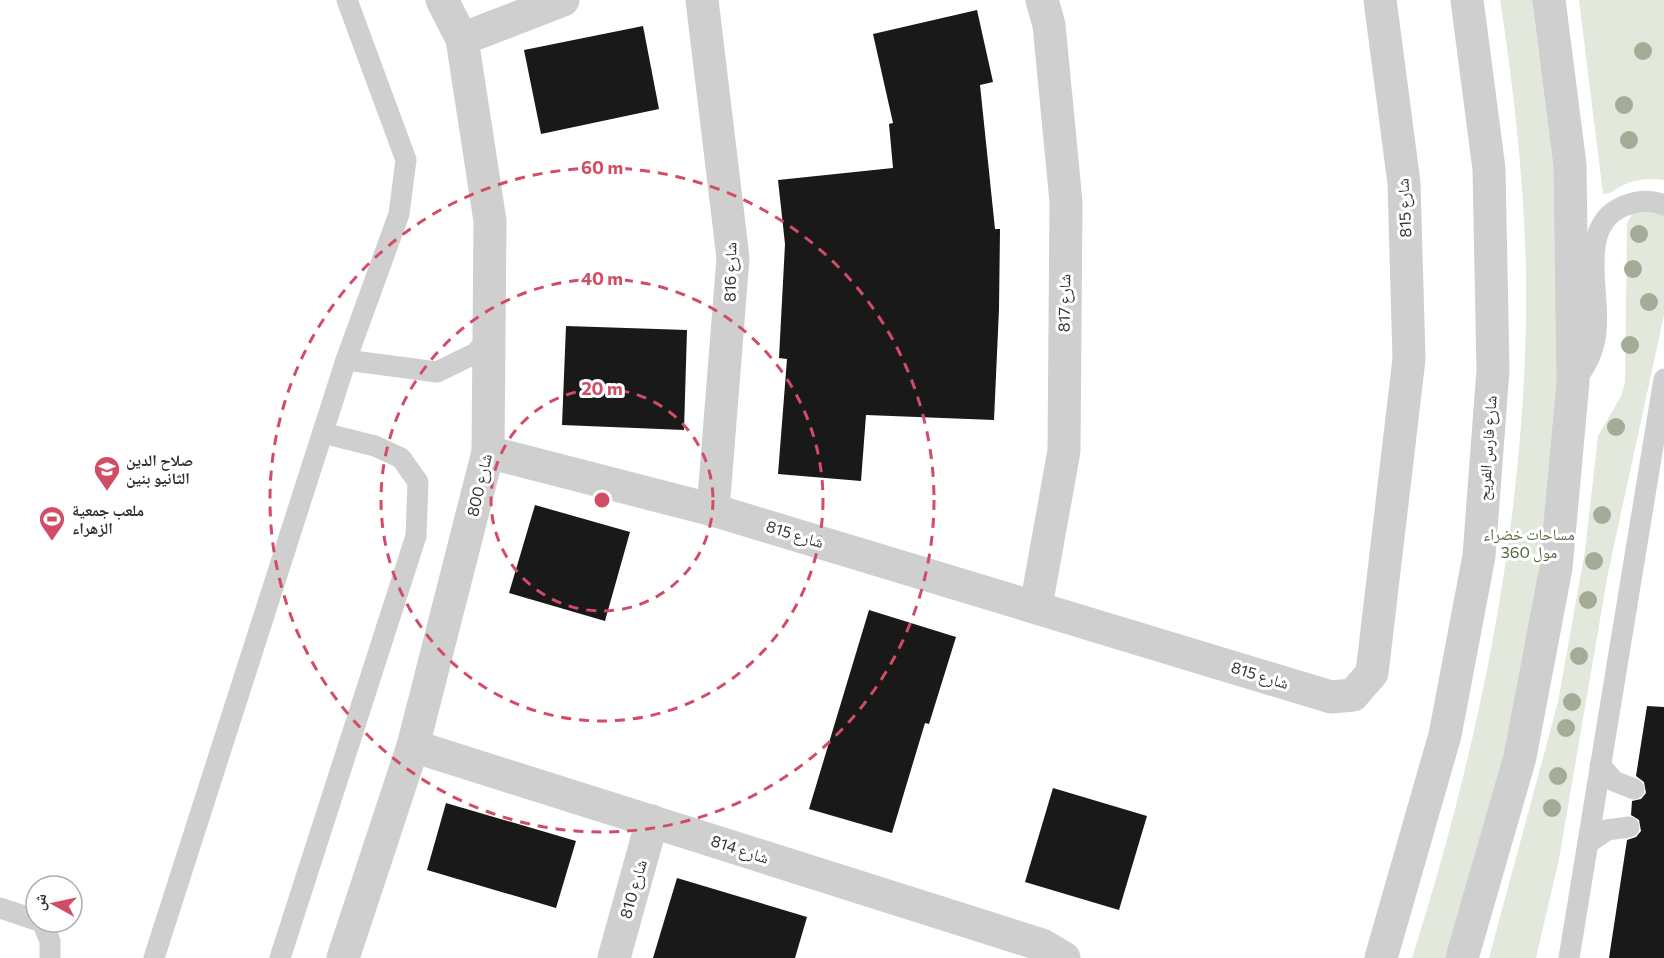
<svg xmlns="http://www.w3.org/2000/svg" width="1664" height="958" font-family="Commissioner,'Noto Naskh Arabic',sans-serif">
<rect width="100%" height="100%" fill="#fff"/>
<g fill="#e3e8dd">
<path d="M1500,0H1541L1547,41L1565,344L1526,685L1450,958H1412C1482,738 1529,504 1526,272C1524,181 1514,90 1500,0Z"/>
<path d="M1579,0H1664V180C1649,178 1634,179 1620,187C1613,190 1611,194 1603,194Z"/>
<polygon points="1664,206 1664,315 1608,573 1559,859 1536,958 1489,958 1558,702 1585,551 1598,436 1621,396 1625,382 1627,223 1632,214"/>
</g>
<g fill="#191919">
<polygon points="977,10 993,82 980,85 995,229 1000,229 999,309 994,420 866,415 861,481 778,474 787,359 779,358 785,244 778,180 893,168 889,124 893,123 873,34"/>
<polygon points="643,26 659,109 541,134 524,50"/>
<polygon points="566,326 687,330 684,430 562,425"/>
<polygon points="535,505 630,532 605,621 509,593"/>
<polygon points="869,610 956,637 929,724 925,723 892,833 809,809"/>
<polygon points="1647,706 1664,707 1664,958 1609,958 1627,840 1636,837 1641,831 1639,820 1631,815 1632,801 1641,799 1646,793 1644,782 1636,776"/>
<polygon points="1053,788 1147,816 1119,910 1025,882"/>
<polygon points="446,803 576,841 556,908 427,870"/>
<polygon points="677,878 807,917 795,958 653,958"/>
</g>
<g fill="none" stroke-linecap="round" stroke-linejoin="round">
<g stroke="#cfcfcf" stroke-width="21">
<polyline points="346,360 437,372 476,353 489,336"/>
<path d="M1574,382C1586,366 1594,352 1596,332C1601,293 1576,225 1624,206C1637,201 1651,199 1664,205"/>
<polyline points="1600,765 1614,781 1634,789"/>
<polyline points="1588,843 1607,830 1629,827"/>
<polyline points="0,908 36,920"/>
<polyline points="42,922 50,941 50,958"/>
<polyline points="154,958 346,360 399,214 406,160 347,0"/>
<polyline points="280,958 416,536 418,482 401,458 375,446 323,433"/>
<polyline points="1569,958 1664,379"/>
</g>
<g stroke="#cfcfcf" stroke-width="33">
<polyline points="702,0 733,258 713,510"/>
<polyline points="462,39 563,0"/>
<polyline points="488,452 713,510 1331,697 1353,695 1372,673 1409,359 1404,183 1380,0"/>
<polyline points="1036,606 1064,451 1066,202 1049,25 1042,0"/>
<polyline points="413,746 1042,945 1064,958"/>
<polyline points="343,958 413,746 488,452 490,221 462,39 442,0"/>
<polyline points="614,958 652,821"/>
</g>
<g stroke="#cfcfcf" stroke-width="33">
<polyline points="1381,958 1445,735 1479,556 1493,370 1489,169 1467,0"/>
<polyline points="1462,958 1520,757 1556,568 1573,382 1570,165 1549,0"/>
</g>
</g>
<g fill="#a4ac98">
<circle cx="1643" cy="51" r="9"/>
<circle cx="1624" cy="105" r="9"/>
<circle cx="1629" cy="140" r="9"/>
<circle cx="1639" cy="234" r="9"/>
<circle cx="1633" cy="269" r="9"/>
<circle cx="1649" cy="302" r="9"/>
<circle cx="1630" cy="345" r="9"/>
<circle cx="1616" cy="427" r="9"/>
<circle cx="1602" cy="515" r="9"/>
<circle cx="1594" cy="561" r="9"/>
<circle cx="1588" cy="600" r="9"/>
<circle cx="1579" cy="656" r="9"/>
<circle cx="1572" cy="702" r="9"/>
<circle cx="1566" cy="728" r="9"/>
<circle cx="1558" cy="776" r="9"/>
<circle cx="1552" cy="808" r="9"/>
</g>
<g fill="none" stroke="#d24c66" stroke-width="3" stroke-dasharray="10 8">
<circle cx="602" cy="500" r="111"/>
<circle cx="602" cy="500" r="221"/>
<circle cx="602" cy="500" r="332"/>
</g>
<defs>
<g id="school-pin" transform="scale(1.35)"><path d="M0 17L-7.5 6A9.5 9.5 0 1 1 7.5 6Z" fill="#d24c66" stroke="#fff"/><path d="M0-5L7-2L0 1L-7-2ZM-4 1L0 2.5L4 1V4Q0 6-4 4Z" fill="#fff"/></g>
<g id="stadium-pin" transform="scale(1.35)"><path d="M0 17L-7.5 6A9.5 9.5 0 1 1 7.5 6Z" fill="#d24c66" stroke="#fff"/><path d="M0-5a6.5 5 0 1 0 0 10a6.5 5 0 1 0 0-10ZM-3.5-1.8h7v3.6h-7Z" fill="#fff"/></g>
</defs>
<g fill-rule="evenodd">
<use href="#school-pin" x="107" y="469"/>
<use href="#stadium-pin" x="52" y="519"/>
</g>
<g text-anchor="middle" stroke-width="6" stroke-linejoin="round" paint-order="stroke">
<g font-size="16" fill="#323232" stroke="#fff">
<text transform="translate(1404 208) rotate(-93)" y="6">شارع 815</text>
<text transform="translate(730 272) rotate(-89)" y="6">شارع 816</text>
<text transform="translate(1064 303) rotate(-89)" y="6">شارع 817</text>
<text transform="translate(1487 448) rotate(-86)" y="6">شارع فارس الفريح</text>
<text transform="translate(479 485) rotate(-77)" y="6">شارع 800</text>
<text transform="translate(795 534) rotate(17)" y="6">شارع 815</text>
<text transform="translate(1260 675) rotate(17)" y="6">شارع 815</text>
<text transform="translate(740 849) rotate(18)" y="6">شارع 814</text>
<text transform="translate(633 889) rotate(-74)" y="6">شارع 810</text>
</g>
<g font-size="16" font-weight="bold" fill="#323232" stroke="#fff" text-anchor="start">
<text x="126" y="466">صلاح الدين<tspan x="126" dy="18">الثانيو بنين</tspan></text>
<text x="72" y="516">ملعب جمعية<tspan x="72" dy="18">الزهراء</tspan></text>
</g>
<g font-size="16" fill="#5a6944" stroke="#fff">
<text x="1529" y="540">مساحات خضراء<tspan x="1529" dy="18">360 مول</tspan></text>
</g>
</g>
<circle cx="602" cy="500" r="9" fill="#d24c66" stroke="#fff" stroke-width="3"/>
<g font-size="18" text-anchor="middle" font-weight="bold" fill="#d24c66" stroke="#fff" stroke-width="6" stroke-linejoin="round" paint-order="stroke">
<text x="602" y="174">60 m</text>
<text x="602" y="285">40 m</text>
<text x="602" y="395">20 m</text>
</g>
<g transform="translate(54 904) rotate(278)"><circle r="28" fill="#ffffff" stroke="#adadad" stroke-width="1.5"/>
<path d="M0-4.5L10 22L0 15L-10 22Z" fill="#d24c66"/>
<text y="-9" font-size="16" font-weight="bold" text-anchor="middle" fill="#323232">ش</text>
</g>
</svg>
